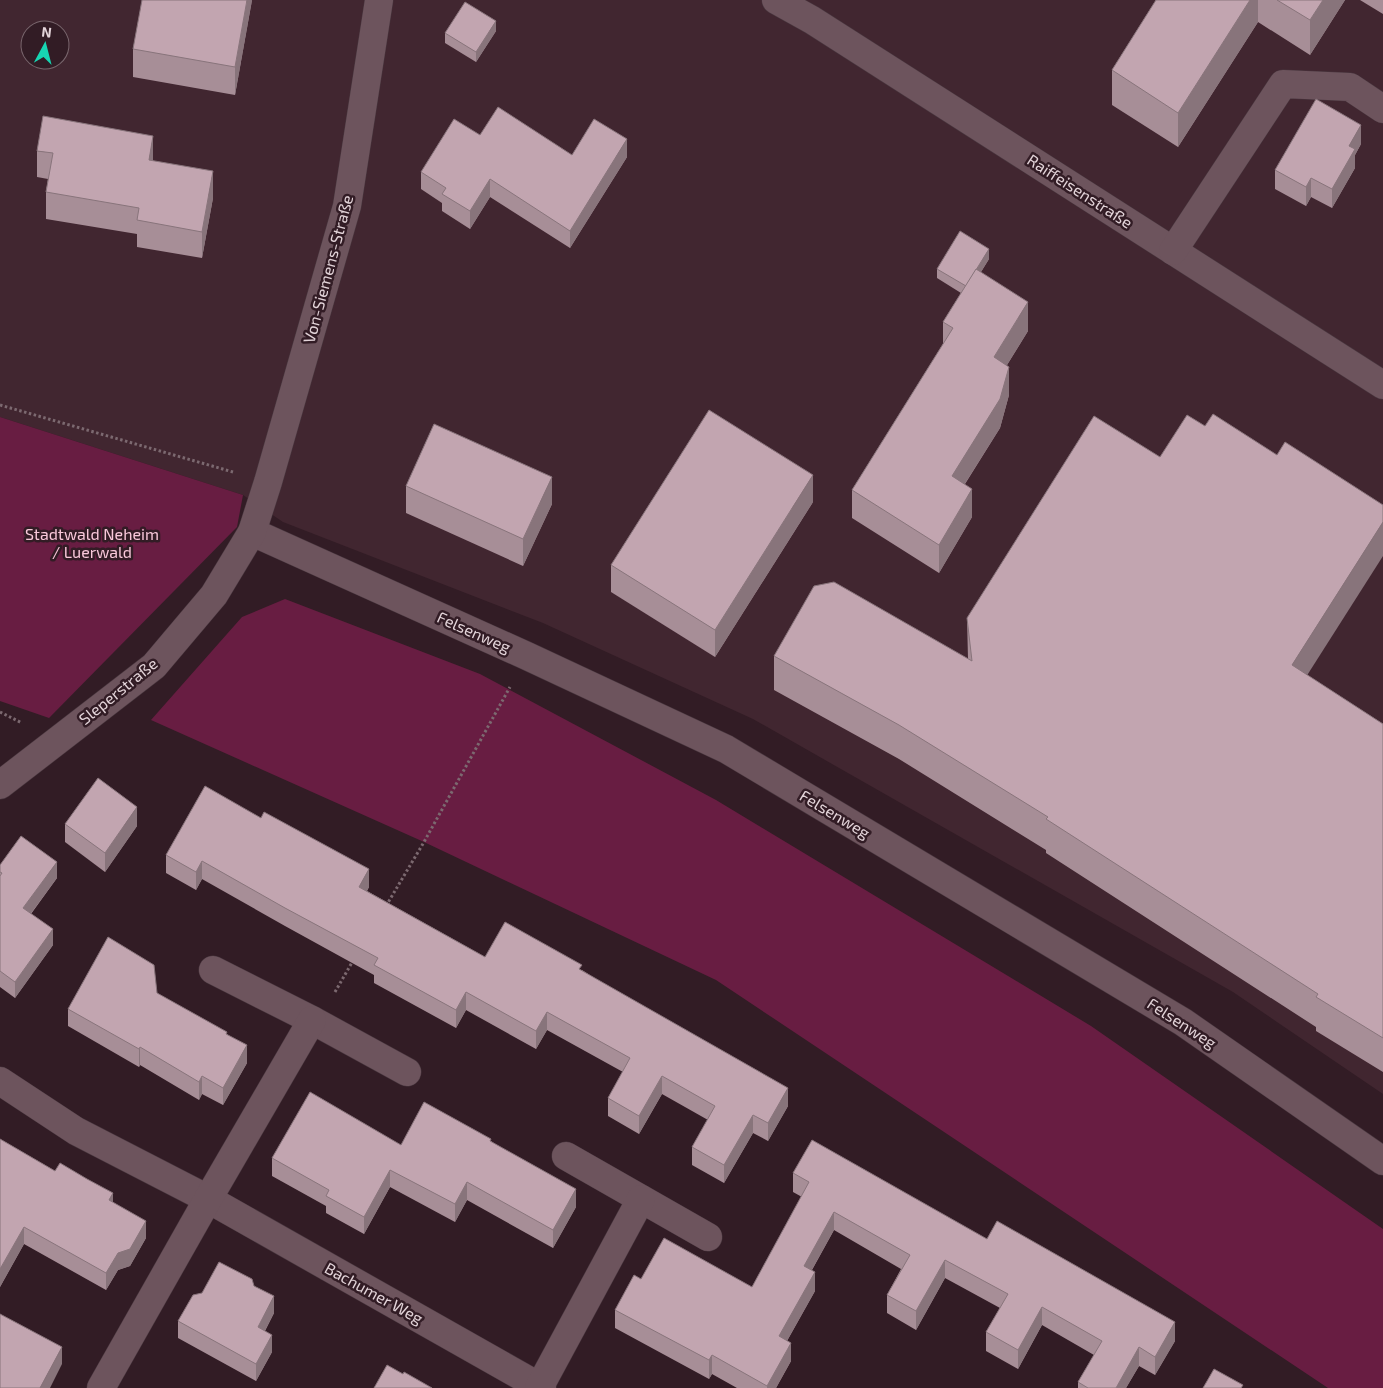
<svg xmlns="http://www.w3.org/2000/svg" width="1383" height="1388" font-family="'Exo 2',sans-serif">
<rect width="100%" height="100%" fill="#321c25"/>
<path fill="#412630" fill-rule="evenodd" d="M0,0H1383V1094L1233,992L753,719L543,623L283,522L243,495L0,417ZM30,30H60V60H30Z"/>
<g fill="#681d42">
<polygon points="0,417 243,495 237,527 49,718 0,701"/>
<polygon points="285,599 480,674 716,800 1091,1026 1383,1229 1383,1388 1328,1388 716,980 424,842 151,720 242,617"/>
</g>
<g fill="none" stroke-linecap="round" stroke-linejoin="round">
<g stroke="#49373f" stroke-width="29">
<g id="minor">
<polyline points="776,0 812,20 1383,385"/>
<polyline points="1173,251 1283,84 1350,87 1383,109"/>
<polyline points="252,532 527,656 726,749 1183,1022 1383,1161"/>
<polyline points="0,785 154,666 214,595 252,532 268,482 347,206 379,0"/>
<polyline points="213,970 312,1020 407,1072"/>
<polyline points="0,1081 76,1131 208,1199 542,1388"/>
<polyline points="566,1156 708,1237"/>
<polyline points="101,1388 208,1199 312,1020"/>
<polyline points="539,1388 641,1199"/>
</g>
</g>
<g stroke="#7c6970" stroke-width="3" stroke-dasharray="2.5 2.5" stroke-linecap="butt">
<polyline points="0,405 233,472"/>
<polyline points="0,712 22,723"/>
<polyline points="386,906 424,842 510,687"/>
<polyline points="335,992 354,959"/>
</g>
<use href="#minor" stroke="#6d545d" stroke-width="28"/>
</g>
<g fill="#a78e97">
<polygon points="252,0 235,95 133,77 133,49"/>
<polygon points="1156,0 1345,0 1310,55 1258,22 1178,147 1112,105 1112,70"/>
<polygon points="1360,0 1383,0 1383,14"/>
<polygon points="496,31 476,62 445,43 445,33"/>
<polygon points="480,135 572,155 627,157 570,248 490,197 470,229 442,211 442,203 421,189 421,172"/>
<polygon points="1361,144 1355,155 1355,168 1332,208 1311,197 1306,206 1275,189 1275,170"/>
<polygon points="37,151 153,161 213,198 202,258 137,247 137,234 46,219 46,192 48,179 37,177"/>
<polygon points="989,259 981,272 1028,331 1007,365 1009,395 1000,428 965,484 972,517 939,573 852,518 852,490 943,344 943,322 961,293 937,278 937,269"/>
<polygon points="406,486 552,504 523,566 406,513"/>
<polygon points="813,502 715,657 611,592 611,565"/>
<polygon points="967,618 1307,675 1383,724 1383,1072 1316,1031 1316,1027 1046,853 1046,850 899,759 774,690 774,656 968,659"/>
<polygon points="65,824 137,826 105,872 65,842"/>
<polygon points="166,855 369,887 367,891 485,957 582,970 788,1106 768,1141 753,1133 724,1183 692,1165 692,1147 708,1120 662,1094 639,1134 608,1116 608,1098 623,1072 547,1030 536,1049 466,1010 456,1028 374,983 374,975 285,926 202,879 196,890 166,873"/>
<polygon points="0,865 57,878 31,914 53,945 15,998 0,987"/>
<polygon points="157,993 227,1034 247,1063 223,1105 202,1094 199,1100 140,1065 139,1067 68,1026 68,1009"/>
<polygon points="0,1139 55,1171 113,1202 146,1238 130,1266 118,1270 106,1290 24,1244 0,1287"/>
<polygon points="491,1141 576,1207 553,1248 467,1200 455,1222 390,1187 364,1234 326,1213 326,1206 272,1176 272,1158 401,1145"/>
<polygon points="793,1173 987,1239 1175,1341 1155,1375 1139,1366 1126,1388 1078,1388 1078,1382 1094,1355 1042,1325 1018,1369 986,1351 986,1332 1000,1308 945,1278 916,1330 887,1313 887,1295 901,1269 834,1230 812,1270 815,1291 787,1341 791,1361 776,1388 737,1388 712,1374 709,1379 615,1328 615,1310 641,1279 752,1287 802,1197 793,1192"/>
<polygon points="254,1286 274,1313 265,1331 272,1352 256,1381 178,1338 178,1321"/>
</g>
<g fill="#88747b">
<polygon points="247,0 252,0 235,95 235,67"/>
<polygon points="1250,0 1258,0 1258,22 1178,147 1178,113"/>
<polygon points="1323,0 1345,0 1310,55 1310,20"/>
<polygon points="496,21 496,31 476,62 476,52"/>
<polygon points="1361,125 1361,144 1355,155 1355,168 1332,208 1332,189 1349,146"/>
<polygon points="153,136 153,163 149,160"/>
<polygon points="627,139 627,157 570,248 570,231"/>
<polygon points="213,171 213,198 202,258 202,232"/>
<polygon points="1311,178 1311,197 1306,206 1306,187"/>
<polygon points="490,179 490,197 470,229 470,211"/>
<polygon points="989,249 989,259 966,296 966,286"/>
<polygon points="1028,302 1028,331 994,386 994,357"/>
<polygon points="1009,367 1009,395 1000,428 952,504 952,476"/>
<polygon points="813,475 813,502 715,657 715,630"/>
<polygon points="552,477 552,504 523,566 523,539"/>
<polygon points="972,489 972,517 939,573 939,545"/>
<polygon points="1383,522 1383,556 1292,699 1292,665"/>
<polygon points="137,807 137,826 105,872 105,853"/>
<polygon points="202,861 202,879 196,890 196,872"/>
<polygon points="57,862 57,878 23,924 23,908"/>
<polygon points="369,869 369,887 359,905 359,887"/>
<polygon points="53,929 53,945 15,998 15,982"/>
<polygon points="466,992 466,1010 456,1028 456,1010"/>
<polygon points="547,1012 547,1030 536,1049 536,1031"/>
<polygon points="247,1045 247,1063 223,1105 223,1088"/>
<polygon points="140,1047 140,1065 139,1067 139,1049"/>
<polygon points="202,1076 202,1094 199,1100 199,1082"/>
<polygon points="662,1076 662,1094 639,1134 639,1116"/>
<polygon points="788,1088 788,1106 768,1141 768,1123"/>
<polygon points="753,1115 753,1133 724,1183 724,1165"/>
<polygon points="390,1170 390,1187 364,1234 364,1217"/>
<polygon points="467,1182 467,1200 455,1222 455,1204"/>
<polygon points="576,1189 576,1207 553,1248 553,1230"/>
<polygon points="113,1193 113,1211 109,1200"/>
<polygon points="834,1212 834,1230 804,1284 804,1266"/>
<polygon points="146,1221 146,1238 130,1266 118,1270 106,1290 106,1273 118,1253"/>
<polygon points="24,1227 24,1244 0,1287 0,1269"/>
<polygon points="945,1260 945,1278 916,1330 916,1311"/>
<polygon points="815,1272 815,1291 779,1355 779,1336"/>
<polygon points="274,1296 274,1313 258,1344 258,1327"/>
<polygon points="1042,1307 1042,1325 1018,1369 1018,1350"/>
<polygon points="1175,1322 1175,1341 1155,1375 1155,1357"/>
<polygon points="272,1335 272,1352 256,1381 256,1364"/>
<polygon points="791,1343 791,1361 776,1388 767,1388 767,1386"/>
<polygon points="62,1347 62,1364 50,1388 40,1388"/>
<polygon points="1139,1347 1139,1366 1126,1388 1116,1388"/>
<polygon points="712,1355 712,1374 709,1379 709,1360"/>
</g>
<g fill="#c2a5b0" stroke="#88747b">
<polygon points="142,0 247,0 235,67 133,49"/>
<polygon points="1156,0 1250,0 1178,113 1112,70"/>
<polygon points="1277,0 1323,0 1310,20"/>
<polygon points="465,2 496,21 476,52 445,33"/>
<polygon points="1316,99 1361,125 1349,146 1355,149 1332,189 1311,178 1306,187 1275,170"/>
<polygon points="498,107 572,155 594,119 627,139 570,231 490,179 470,211 442,194 446,188 421,172 454,119 480,135"/>
<polygon points="43,116 153,136 149,160 213,171 202,232 137,220 139,208 46,192 53,153 37,151"/>
<polygon points="960,231 989,249 966,286 937,269"/>
<polygon points="976,269 1028,302 994,357 1009,367 1000,399 952,476 972,489 939,545 852,490 953,328 943,322"/>
<polygon points="709,410 813,475 715,630 611,565"/>
<polygon points="1213,414 1277,455 1285,442 1383,505 1383,522 1292,665 1383,724 1383,1038 1316,997 1318,994 1046,819 1048,817 899,725 774,656 814,586 834,582 972,661 967,618 1094,416 1160,457 1187,415 1205,426"/>
<polygon points="434,424 552,477 523,539 406,486"/>
<polygon points="98,778 137,807 105,853 65,824"/>
<polygon points="205,786 261,818 264,812 369,869 359,887 485,957 505,922 582,965 579,969 788,1088 768,1123 753,1115 724,1165 692,1147 715,1106 662,1076 639,1116 608,1098 630,1058 547,1012 536,1031 466,992 456,1010 374,965 378,958 285,908 202,861 196,872 166,855"/>
<polygon points="21,836 57,862 23,908 53,929 15,982 0,971 0,876 2,873 0,872 0,865"/>
<polygon points="108,937 154,965 157,993 227,1032 226,1034 247,1045 223,1088 202,1076 199,1082 140,1047 139,1049 68,1009"/>
<polygon points="310,1092 401,1145 424,1102 491,1139 490,1141 576,1189 553,1230 467,1182 455,1204 390,1170 364,1217 326,1196 329,1190 272,1158"/>
<polygon points="0,1139 55,1171 60,1163 87,1179 113,1193 109,1200 146,1221 130,1249 118,1253 106,1273 24,1227 0,1269"/>
<polygon points="812,1140 987,1239 997,1221 1175,1322 1155,1357 1139,1347 1116,1388 1088,1388 1078,1382 1102,1341 1042,1307 1018,1350 986,1332 1008,1294 945,1260 916,1311 887,1295 910,1255 834,1212 804,1266 815,1272 779,1336 791,1343 767,1386 712,1355 709,1360 615,1310 634,1275 641,1279 664,1238 752,1287 809,1182 793,1173"/>
<polygon points="219,1262 252,1279 254,1286 274,1296 258,1327 272,1335 256,1364 178,1321 193,1295 202,1293"/>
<polygon points="0,1314 62,1347 40,1388 0,1388"/>
<polygon points="387,1365 403,1374 404,1372 432,1388 374,1388"/>
<polygon points="1214,1369 1243,1385 1241,1388 1203,1388"/>
</g>
<g text-anchor="middle" stroke-width="5" stroke-linejoin="round" paint-order="stroke">
<g font-size="16" fill="#e3d4d9" stroke="#321c25">
<text transform="translate(1080 191) rotate(33)" y="6">Raiffeisenstraße</text>
<text transform="translate(328 269) rotate(-75)" y="6">Von-Siemens-Straße</text>
<text transform="translate(474 632) rotate(24)" y="6">Felsenweg</text>
<text transform="translate(118 691) rotate(-39)" y="6">Sleperstraße</text>
<text transform="translate(835 814) rotate(31)" y="6">Felsenweg</text>
<text transform="translate(1182 1023) rotate(33)" y="6">Felsenweg</text>
<text transform="translate(374 1293) rotate(29)" y="6">Bachumer Weg</text>
</g>
<g font-size="16" fill="#f9c8da" stroke="#321c25">
<text x="92" y="540">Stadtwald Neheim<tspan x="92" dy="18">/ Luerwald</tspan></text>
</g>
</g>
<g transform="translate(45 45) rotate(7)"><circle r="24" fill="#321c25" stroke="#79666d"/>
<path d="M0-4L9 19L0 12L-9 19Z" fill="#17d5b2"/>
<text y="-8" font-size="14" font-weight="bold" text-anchor="middle" fill="#e3d4d9">N</text>
</g>
</svg>
